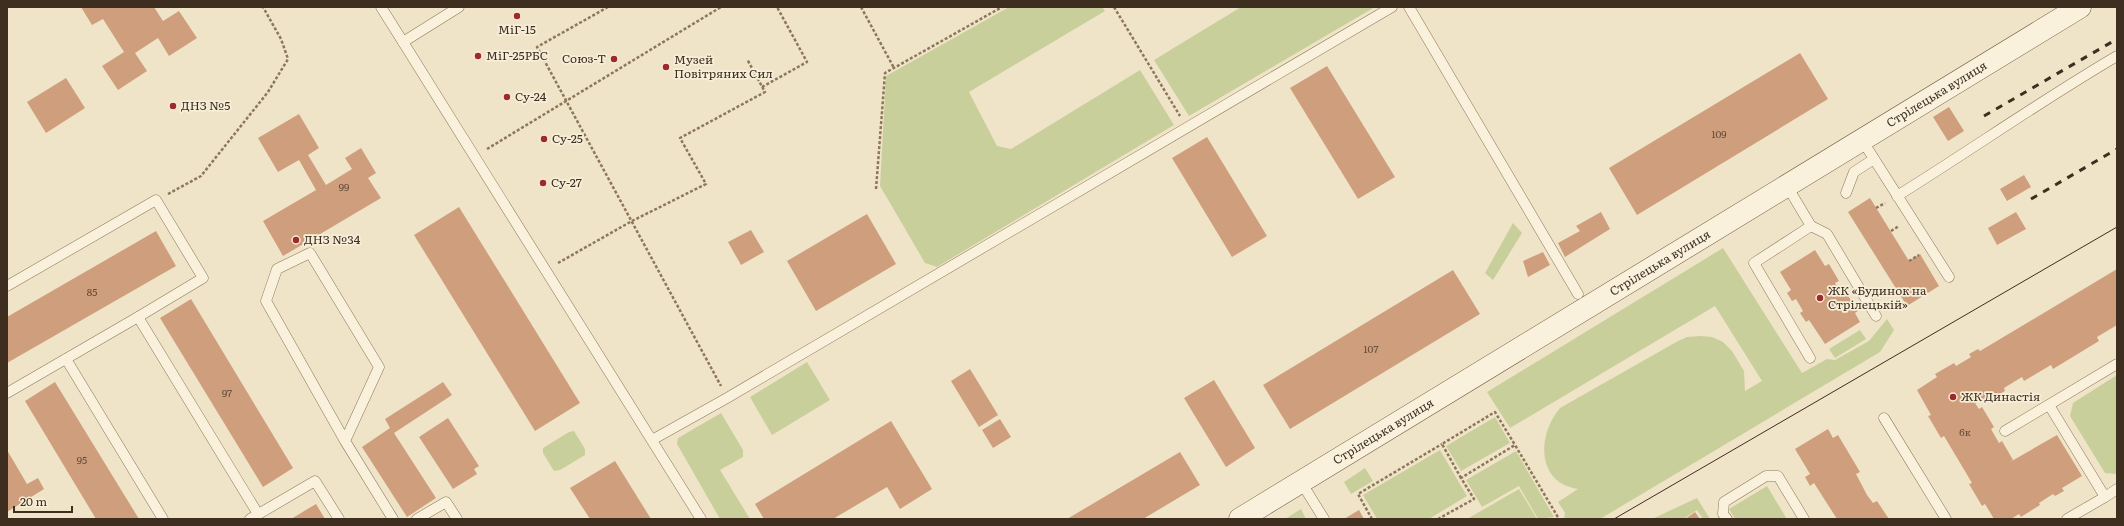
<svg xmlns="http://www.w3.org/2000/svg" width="2124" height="526" font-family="Literata,serif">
<rect width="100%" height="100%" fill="#f0e4c8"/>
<g fill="#c9cf9b">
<polygon points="1009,7 1102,7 1105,11 969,92 997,146 1011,149 1140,70 1174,125 937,267 925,263 880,186 886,76"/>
<polygon points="1241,7 1375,7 1189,116 1154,60"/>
<polygon points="1513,223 1522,233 1493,280 1485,273"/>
<path d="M1723,248L1802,373L1827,359L1835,360L1869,341L1887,319L1894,330L1880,352L1600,519H1564L1565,513L1558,502L1578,489C1536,483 1537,435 1560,408L1678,341L1687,337L1701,336L1712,337L1723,342L1732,351L1744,371L1745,391L1762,381L1715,306L1510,428L1487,392Z"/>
<polygon points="1860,330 1866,339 1835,358 1829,349"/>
<polygon points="807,362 830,400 772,435 750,397"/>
<polygon points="2117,375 2117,474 2105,473 2070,416 2073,403"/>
<polygon points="721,413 743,450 743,457 720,470 750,519 720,519 677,444 678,438"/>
<polygon points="1495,417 1510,443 1461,471 1446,446"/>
<polygon points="574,431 585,449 585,455 560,470 554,471 543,453 543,448 569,432"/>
<polygon points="1440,450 1467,496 1429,519 1377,519 1363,495"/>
<polygon points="1516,451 1554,517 1538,519 1519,486 1482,507 1466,480"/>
<polygon points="1365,468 1373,481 1351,494 1344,482"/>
<polygon points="1767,486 1787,519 1735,519 1729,509"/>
<polygon points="1519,489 1537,519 1467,519"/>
<polygon points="1697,498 1710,519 1703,519 1697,510 1683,519 1652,519"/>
<polygon points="1301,509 1306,519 1285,519"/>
</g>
<g fill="#cf9f7d">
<polygon points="81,7 154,7 163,21 179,11 197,38 169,56 158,38 135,53 147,71 118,90 102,66 124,52 103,19 92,25"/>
<polygon points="1800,53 1828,99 1637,215 1609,168"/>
<polygon points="1327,66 1395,177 1358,199 1290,88"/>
<polygon points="66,78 85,108 46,133 27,102"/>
<polygon points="1949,107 1964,131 1948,141 1933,117"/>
<polygon points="299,114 319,148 308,155 326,185 352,169 345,158 361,148 376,173 368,178 381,198 283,256 263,221 316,190 299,160 278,172 258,138"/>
<polygon points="1207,137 1267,236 1232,257 1172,158"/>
<polygon points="2024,175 2031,187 2007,201 2000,189"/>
<polygon points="1870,198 1909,261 1920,254 1939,286 1907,306 1848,212"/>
<polygon points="459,207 580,403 535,431 414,235"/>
<polygon points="1601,212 1610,229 1565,257 1558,243 1580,231 1576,226"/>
<polygon points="2016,212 2026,229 1997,245 1988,228"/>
<polygon points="867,214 896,264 816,311 787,261"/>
<polygon points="751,230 764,252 741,265 728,242"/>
<polygon points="156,231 176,266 7,363 7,317"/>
<polygon points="1815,250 1825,266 1829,264 1839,281 1835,283 1843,296 1847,294 1858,311 1855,313 1860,322 1825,344 1809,320 1806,322 1800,313 1803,311 1796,299 1792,301 1787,293 1791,290 1780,272"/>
<polygon points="1543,252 1550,265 1528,277 1523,261"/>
<polygon points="2117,269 2117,325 2097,337 2099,341 2053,369 2051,365 2024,381 2022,377 2004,388 2005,391 1996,396 1995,394 1975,403 1979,409 1982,407 1994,427 1991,429 1999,443 2002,441 2013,460 2010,462 2057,435 2082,476 2062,488 2064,491 2055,496 2053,494 2039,503 2040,505 2021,517 2019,514 2011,519 1994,519 1985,504 1982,506 1969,484 1972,483 1944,436 1941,438 1928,416 1931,415 1917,390 1937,377 1935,374 1954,363 1956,366 1971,357 1969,354 1978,349 1980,351"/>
<polygon points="1453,270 1480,314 1290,429 1263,385"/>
<polygon points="191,299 293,468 263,487 160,318"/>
<polygon points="970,369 998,415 979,427 951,381"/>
<polygon points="1214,380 1255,448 1226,467 1184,398"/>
<polygon points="55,382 139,519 96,519 25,401"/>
<polygon points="443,382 452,395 394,433 436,498 407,517 362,447 390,428 385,419"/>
<polygon points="448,418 479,466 474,469 477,474 453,489 419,437"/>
<polygon points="1000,419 1011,437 993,448 982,430"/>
<polygon points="891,421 932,489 900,509 887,487 833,519 764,519 755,504"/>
<polygon points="1828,429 1833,438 1838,435 1860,472 1856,474 1867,495 1873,503 1877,501 1889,519 1837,519 1814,483 1810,486 1805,477 1810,474 1795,449"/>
<polygon points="7,450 27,484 38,478 44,489 7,512"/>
<polygon points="1180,452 1200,485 1143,519 1067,519"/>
<polygon points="615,461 651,519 590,519 570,488"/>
<polygon points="316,504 325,519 291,519"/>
<polygon points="1359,510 1364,519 1344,519"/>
<polygon points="1695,512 1700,519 1685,519"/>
</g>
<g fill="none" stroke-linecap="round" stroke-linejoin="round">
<g stroke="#8d765c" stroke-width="11">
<g id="lane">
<polyline points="381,7 403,42"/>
<polyline points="459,7 403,42 701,519"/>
<polyline points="1409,7 1578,294"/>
<polyline points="1862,140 1949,277"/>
<polyline points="1787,186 1811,226"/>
<polyline points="1846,193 1854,172 1874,159"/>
<path d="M1897,196C1971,150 2042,100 2117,56"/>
<polyline points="7,286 156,200 203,278 138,317 258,514"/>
<polyline points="1810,358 1754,263 1811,226 1827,234 1876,316"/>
<polyline points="66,359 163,519"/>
<polyline points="7,393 138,317"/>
<polyline points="2049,405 2105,497 2117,489"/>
<polyline points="1884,418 1946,519"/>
<polyline points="2005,431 2117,364"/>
<polyline points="652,440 727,398 1392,7"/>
<polyline points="345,441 379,367 310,253 277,269 266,301 345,441 393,519"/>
<polyline points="1301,482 1324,519"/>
<polyline points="250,519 315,481 339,519"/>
<polyline points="417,519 446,502 457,519"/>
<polyline points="1727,519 1723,514 1724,502 1766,476 1778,476 1804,519"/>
<polyline points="2067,519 2105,497"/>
</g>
</g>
<g stroke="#6f573f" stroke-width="23">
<g id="secondary">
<path id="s1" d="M1240,519L2080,7"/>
</g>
</g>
<g stroke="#8d765c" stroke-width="2.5" stroke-dasharray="3 2" stroke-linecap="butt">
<polyline points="608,7 537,47 721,386"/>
<polyline points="861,7 894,68"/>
<polyline points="1114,7 1180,116"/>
<polyline points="762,87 807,62 777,7"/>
<polyline points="487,149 721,7"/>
<polyline points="876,189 885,73 1002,7"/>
<polyline points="168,194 201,176 268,92 288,59 281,39 263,7"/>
<polyline points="1876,208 1885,203"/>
<polyline points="1891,231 1899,226"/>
<polyline points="1909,261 1919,255"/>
<polyline points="558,263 632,221 706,184 680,138 765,92 747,59"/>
<polyline points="1461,478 1442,444 1495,412 1515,445"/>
<polyline points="1372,519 1358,494 1442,444"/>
<polyline points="1438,519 1474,499 1461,478 1515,445 1559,519"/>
</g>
<use href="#lane" stroke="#faf1dc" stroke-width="10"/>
<use href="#secondary" stroke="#faf1dc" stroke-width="22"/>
<polyline stroke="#3d2e20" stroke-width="1" points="1614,519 2117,227"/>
<g stroke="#3d2e20" stroke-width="3" stroke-dasharray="7 7" stroke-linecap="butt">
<polyline points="1984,116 2117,39"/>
<polyline points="2031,199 2117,149"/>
</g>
</g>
<g fill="#9e2a2b" stroke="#f7eed8" stroke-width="1.5">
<circle cx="517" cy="16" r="4"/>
<circle cx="478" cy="56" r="4"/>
<circle cx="614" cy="59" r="4"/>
<circle cx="666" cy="67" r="4"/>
<circle cx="507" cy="97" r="4"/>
<circle cx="173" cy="106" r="4"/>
<circle cx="544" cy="139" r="4"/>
<circle cx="543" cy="183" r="4"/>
<circle cx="296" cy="240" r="4"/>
<circle cx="1820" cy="298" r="4"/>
<circle cx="1953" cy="397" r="4"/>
</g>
<g text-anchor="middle" stroke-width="3.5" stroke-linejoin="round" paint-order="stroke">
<g font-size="10" fill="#624a37">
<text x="1719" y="138">109</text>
<text x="344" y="191">99</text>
<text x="92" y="296">85</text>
<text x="1371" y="353">107</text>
<text x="227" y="397">97</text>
<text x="1965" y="436">6к</text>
<text x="82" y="464">95</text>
</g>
<g font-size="12" fill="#3d2e20" stroke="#f7eed8" text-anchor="start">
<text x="517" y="34" text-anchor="middle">МіГ-15</text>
<text x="486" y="60">МіГ-25РБС</text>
<text x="606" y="63" text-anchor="end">Союз-Т</text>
<text x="674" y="64">Музей<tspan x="674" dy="14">Повітряних Сил</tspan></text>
<text x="515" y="101">Су-24</text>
<text x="181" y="110">ДНЗ №5</text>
<text x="552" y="143">Су-25</text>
<text x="551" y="187">Су-27</text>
<text x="304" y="244">ДНЗ №34</text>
<text x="1828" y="295">ЖК «Будинок на<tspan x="1828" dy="14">Стрілецькій»</tspan></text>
<text x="1961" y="401">ЖК Династія</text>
</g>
<g font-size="12" fill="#3d2e20" stroke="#f7eed8">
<text dy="4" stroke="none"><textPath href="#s1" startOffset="816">Стрілецька вулиця</textPath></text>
<text dy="4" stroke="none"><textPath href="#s1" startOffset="492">Стрілецька вулиця</textPath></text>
<text dy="4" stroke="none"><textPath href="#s1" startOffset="168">Стрілецька вулиця</textPath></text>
</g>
</g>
<rect width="2124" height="526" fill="none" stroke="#3d2e20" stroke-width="16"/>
<path d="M14 506v6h58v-6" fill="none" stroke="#3d2e20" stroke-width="2"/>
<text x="20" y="506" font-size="12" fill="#3d2e20" stroke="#f7eed8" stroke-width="3" paint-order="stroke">20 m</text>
</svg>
